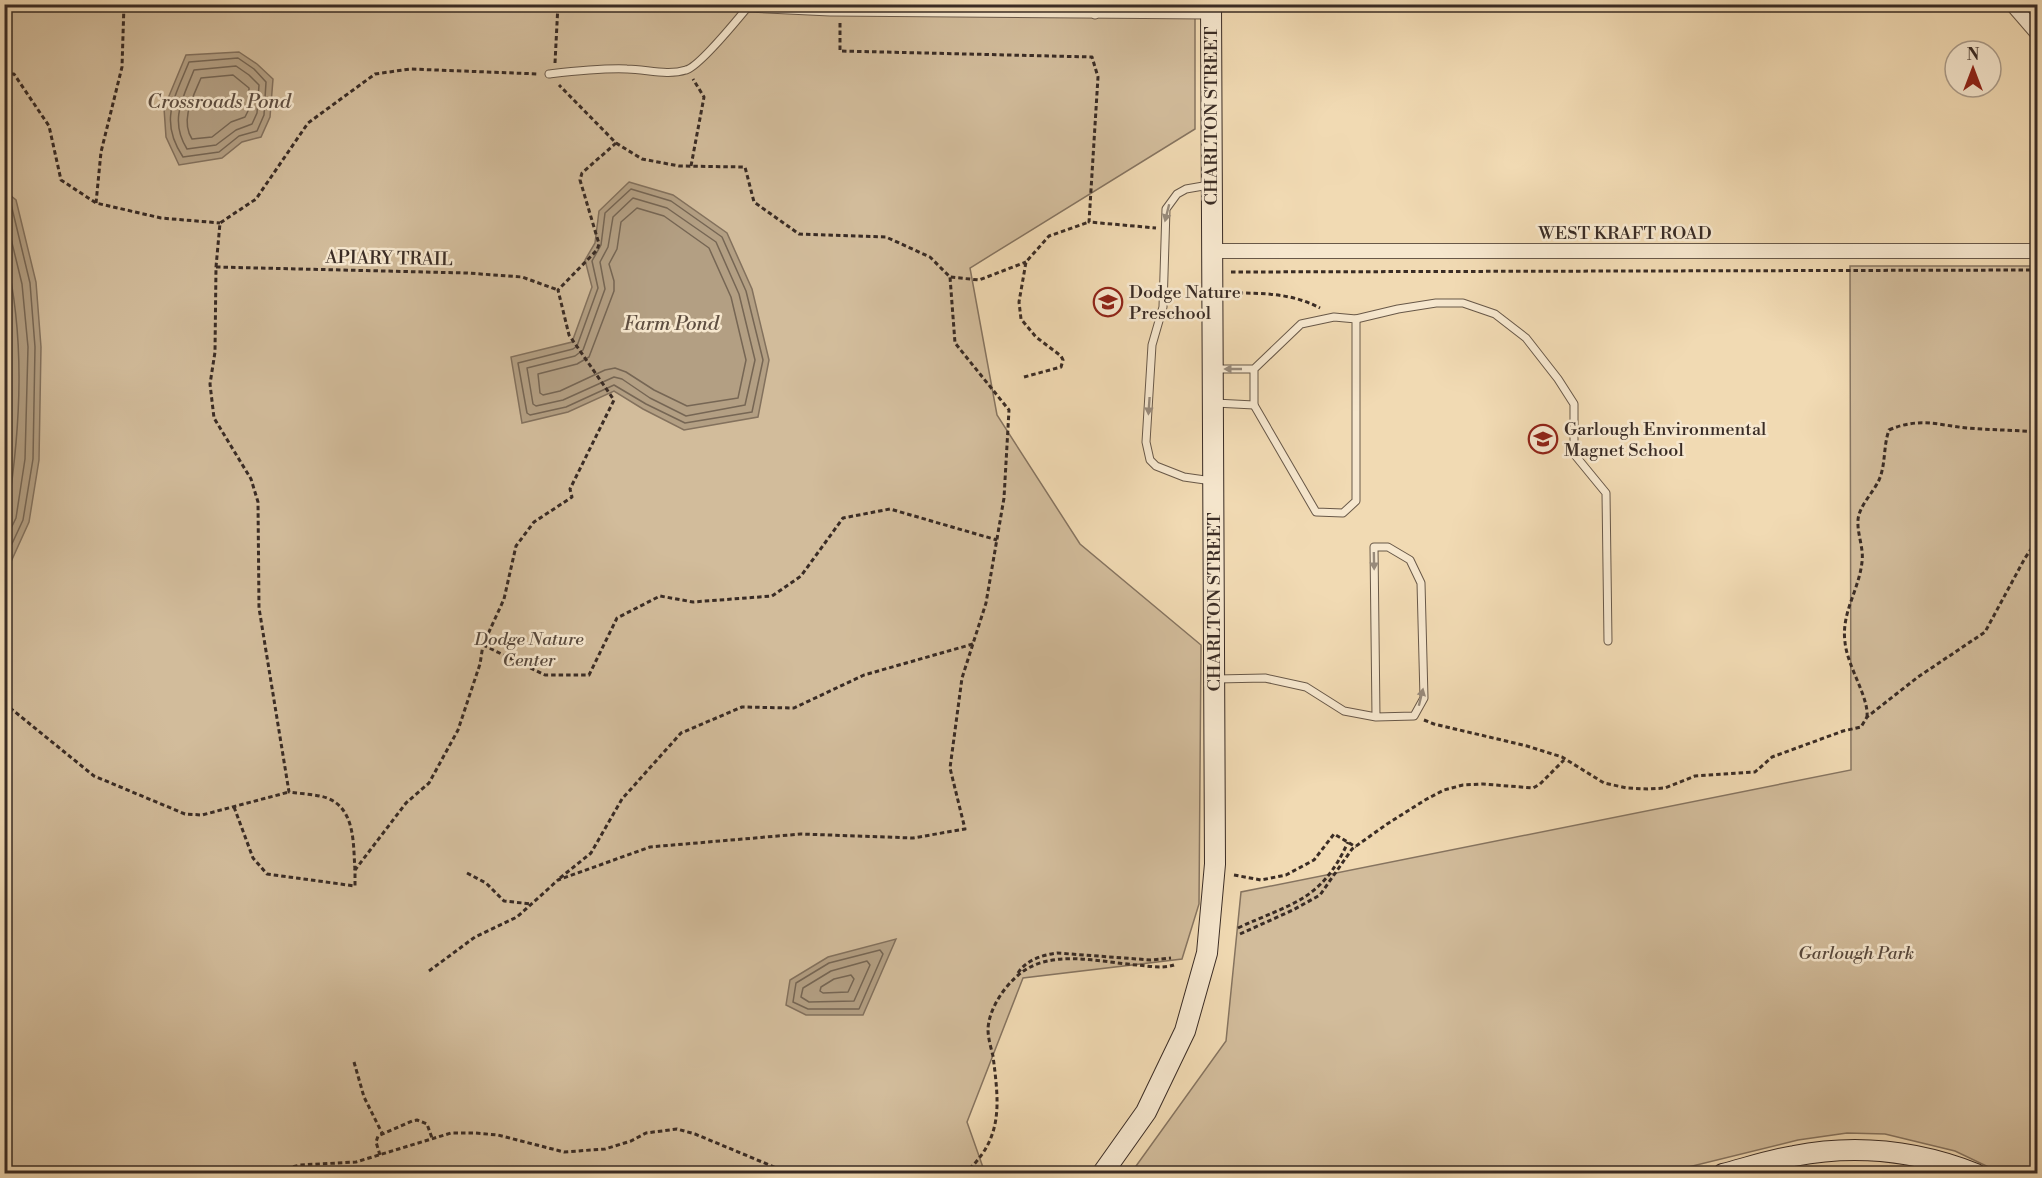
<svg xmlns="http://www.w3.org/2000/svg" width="2042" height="1178" font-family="'Libre Bodoni',serif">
<rect width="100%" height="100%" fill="#f1dab3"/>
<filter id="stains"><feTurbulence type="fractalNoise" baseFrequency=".00333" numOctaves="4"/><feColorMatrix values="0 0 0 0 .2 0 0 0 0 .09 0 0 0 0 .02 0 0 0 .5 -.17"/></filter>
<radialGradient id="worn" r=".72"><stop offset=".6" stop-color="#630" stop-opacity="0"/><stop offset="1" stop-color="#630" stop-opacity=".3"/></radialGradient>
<g fill="#d2bc9b" stroke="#867460" stroke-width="1.5">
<polygon points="5,5 1195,5 1195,129 970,268 997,415 1080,544 1201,645 1199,904 1182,959 1023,978 967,1122 985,1173 5,1174"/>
<polygon points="1850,266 2037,266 2037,1173 2001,1173 1955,1151 1885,1134 1847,1133 1798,1140 1660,1174 1131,1173 1226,1041 1241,892 1851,770"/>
</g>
<g fill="#b39f83" stroke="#83715d" stroke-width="1.5">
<polygon points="239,52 257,64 273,79 270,117 261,137 242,142 222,158 179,165 166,137 164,108 186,55"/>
<polygon points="629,182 673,195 727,233 752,289 769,360 758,417 684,430 643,409 614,391 568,412 522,423 511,357 572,342 592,287 585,260 595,243 599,211"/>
<polygon points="5,191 16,200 36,282 41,347 39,460 29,522 5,575"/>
<polygon points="896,939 863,1015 806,1015 786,1005 790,980 828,957"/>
</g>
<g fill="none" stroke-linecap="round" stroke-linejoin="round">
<g stroke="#766654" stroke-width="1.5">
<path d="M238,58L254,69L266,82L264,115L257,131L239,136L219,152L183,157C159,121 174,99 189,62Z"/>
<path d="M236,66L249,75L259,85L257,113L252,124L236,130L216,145L187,149C169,120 183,98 194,70Z"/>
<path d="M233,75L249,88L248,111L245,117L231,122L212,137L192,139C180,120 193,97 201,78Z"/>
<polygon points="631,189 671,201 722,237 746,291 763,360 752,412 685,423 646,404 614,385 566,407 530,415 527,413 518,363 573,349 577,346 598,288 592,261 601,245 605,213"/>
<polygon points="633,198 667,208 716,242 739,294 755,360 745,405 686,416 650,398 622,379 614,377 563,400 536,406 533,404 527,368 575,356 583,350 605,289 600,262 608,247 613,217"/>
<polyline points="4,199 11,204 30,283 35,347 33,459 23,520 4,561"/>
<polygon points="637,208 664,216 709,248 731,297 746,360 738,398 687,406 654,390 626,372 615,368 605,370 560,391 543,395 540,393 538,374 577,364 589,357 614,291 614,281 609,264 617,249 621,222"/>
<polyline points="4,210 22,284 28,347 25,459 16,518 4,543"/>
<path d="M4,248C26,335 21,427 7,515L4,521"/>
<polygon points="880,950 883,954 859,1009 808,1009 793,1002 796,983 829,963"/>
<polygon points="867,961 870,965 854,1001 809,1002 801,997 803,988 831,971"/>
<polygon points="851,975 854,979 848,992 823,993 820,991 821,987 834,979"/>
</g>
<g stroke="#685848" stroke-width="9">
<g id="lane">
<polyline points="1095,4 1095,15"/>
<path d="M549,74C575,71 600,68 627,69C646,69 667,76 686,70C699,67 737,20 747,8L830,12L1208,15"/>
<polyline points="1209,185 1186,189 1177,194 1166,209 1163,307 1152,345 1146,442 1150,460 1156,466 1184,477 1212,481"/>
<polyline points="1356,319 1398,309 1436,303 1463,303 1495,314 1526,338 1558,379 1574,404 1574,454 1606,493 1608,641"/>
<polyline points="1214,369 1254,369 1301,324 1334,317 1356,319 1356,501 1343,513 1316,512 1254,405 1254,369"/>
<polyline points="1215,403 1254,405"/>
<polyline points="1217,679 1265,678 1306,687 1344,711 1376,717 1414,716 1424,698 1421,583 1410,560 1388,547 1374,547 1376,717"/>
</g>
</g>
<g stroke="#685848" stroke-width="16">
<g id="street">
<polyline points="2012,4 2038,34"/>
<polyline points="1212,251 2038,251"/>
</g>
</g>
<g stroke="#3a2c25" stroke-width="22">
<g id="secondary">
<polyline points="1102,1174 1146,1112 1185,1031 1207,953 1215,864 1211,4"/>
<path d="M1723,1174C1746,1168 1770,1160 1794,1156C1856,1144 1918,1151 1976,1174"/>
</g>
</g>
<g stroke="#3a2c25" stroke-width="3" stroke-dasharray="4.5 3" stroke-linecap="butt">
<polyline points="840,23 840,51 1092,57 1098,77 1089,222 1156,228"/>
<polyline points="555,63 558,4"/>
<polyline points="4,74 14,74 49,126 61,180 96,203 161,218 220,223"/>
<polyline points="616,143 642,159 679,166 745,167 754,202 799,234 886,237 930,257 950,277 979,280 1026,262"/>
<polyline points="691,166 704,97 693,79"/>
<polyline points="96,203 101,152 122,67 124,4"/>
<polyline points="216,267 467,273 522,277 558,290"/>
<polyline points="1231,272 2038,270"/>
<path d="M1231,293C1262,293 1292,293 1320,308"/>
<polyline points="1024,377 1061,367 1063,360 1061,356 1036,337 1021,319 1019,302 1026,262 1049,236 1089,222"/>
<polyline points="483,645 545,675 589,675 617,618 660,596 693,602 772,596 801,576 843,518 890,509 997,540"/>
<polyline points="4,703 94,776 185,814 202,815 289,792"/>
<path d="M1867,717C1869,697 1847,666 1845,642C1841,613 1859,590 1862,562C1864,548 1857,534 1858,520C1859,506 1873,493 1879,480C1886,464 1883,447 1889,430C1919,417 1938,425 1967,428C1991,430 2014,430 2038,432"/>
<polyline points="1424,720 1434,724 1527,746 1562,757 1604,783 1627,788 1648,789 1665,788 1695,776 1755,772 1772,757 1843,731 1861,727 1867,717 1918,677 1985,632 2025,558 2038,539"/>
<polyline points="234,807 253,858 267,874 355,886 355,870 406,803 429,783 458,730 480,664 483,645 504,599 516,546 534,522 572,497 570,489 614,400 569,335 558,290 597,250 599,244 580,180 582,173 616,143 559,85"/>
<path d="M355,870C353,845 356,809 327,798C316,794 301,794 289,792L259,608L258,502L251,479L214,418L210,384L215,352L216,267L220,223L256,199L308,123L375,74L410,69L539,74"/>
<polyline points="467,873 486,883 504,901 532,904"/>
<polyline points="1234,875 1261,880 1286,875 1314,860 1334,834 1356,847"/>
<polyline points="560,878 591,853 622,799 681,733 742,707 794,708 864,675 973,644"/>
<path d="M1238,928C1291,903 1321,902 1348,842"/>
<polyline points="1240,934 1293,910 1320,895 1352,849 1387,824 1425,800 1444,790 1463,785 1483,784 1533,788 1540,784 1564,760"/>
<polyline points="429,971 475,937 517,917 558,880 650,847 801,834 913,838 965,829 950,768 962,678 986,603 1004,498 1009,410 955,343 950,277"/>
<path d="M1018,973C1026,960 1042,955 1057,953L1151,960L1171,958"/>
<polyline points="354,1062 364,1097 382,1133"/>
<polyline points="380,1155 376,1142 378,1136 412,1121 417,1120 427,1124 432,1138"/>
<polyline points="264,1174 300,1165 356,1162 451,1133 475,1133 498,1135 564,1152 605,1149 631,1141 646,1133 677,1129 695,1134 791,1174"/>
<path d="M964,1174C1004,1139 999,1104 993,1056C991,1048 988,1038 988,1029C989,1010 1002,990 1015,978C1046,947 1098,962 1137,965C1149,966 1162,969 1174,965"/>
</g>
<use href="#lane" stroke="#f6e7ce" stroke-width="7"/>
<use href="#street" stroke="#f6e7ce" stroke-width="14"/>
<use href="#secondary" stroke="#f6e7ce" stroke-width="20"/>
</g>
<defs><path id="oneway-solid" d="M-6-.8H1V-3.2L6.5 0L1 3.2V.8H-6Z" transform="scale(1.5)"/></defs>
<g fill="#988a7a">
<use href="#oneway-solid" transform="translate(1167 213) rotate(104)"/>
<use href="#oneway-solid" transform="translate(1233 369) rotate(180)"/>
<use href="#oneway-solid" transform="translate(1149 406) rotate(94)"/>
<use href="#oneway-solid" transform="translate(1374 561) rotate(89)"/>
<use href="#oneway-solid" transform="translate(1421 697) rotate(-76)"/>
</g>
<defs>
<g id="school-ring" transform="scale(1.5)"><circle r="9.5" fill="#f6e7ce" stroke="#8f2418" stroke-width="1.5"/><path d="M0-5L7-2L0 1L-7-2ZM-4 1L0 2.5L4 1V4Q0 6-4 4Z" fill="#8f2418"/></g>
</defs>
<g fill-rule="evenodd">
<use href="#school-ring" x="1108" y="302"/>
<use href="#school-ring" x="1543" y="439"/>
</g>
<g text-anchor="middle" stroke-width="5" stroke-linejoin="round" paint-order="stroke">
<g font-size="18" fill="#3a2c25" stroke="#f6e7ce">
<text transform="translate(1211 116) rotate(-90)" y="6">CHARLTON STREET</text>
<text x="1625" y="239">WEST KRAFT ROAD</text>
<text transform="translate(389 258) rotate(1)" y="6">APIARY TRAIL</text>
<text transform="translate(1214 602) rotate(-90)" y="6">CHARLTON STREET</text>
</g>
<g font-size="18" fill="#3a2c25" stroke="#f6e7ce" text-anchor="start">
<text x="1129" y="298">Dodge Nature<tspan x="1129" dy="21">Preschool</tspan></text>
<text x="1564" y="435">Garlough Environmental<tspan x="1564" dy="21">Magnet School</tspan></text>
</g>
<g font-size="18" font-style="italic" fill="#58493d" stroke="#f6e7ce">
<text x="529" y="645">Dodge Nature<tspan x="529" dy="21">Center</tspan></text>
<text x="1856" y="959">Garlough Park</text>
</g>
<g font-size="20" font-style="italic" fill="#5e4e41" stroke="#f6e7ce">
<text x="219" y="108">Crossroads Pond</text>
<text x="671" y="330">Farm Pond</text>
</g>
</g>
<rect width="2042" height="1178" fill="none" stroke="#f1dab3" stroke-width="24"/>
<rect x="6" y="6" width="2030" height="1166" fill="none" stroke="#3a2c25" stroke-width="3"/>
<rect x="12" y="12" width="2018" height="1154" fill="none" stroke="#3a2c25" stroke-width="1.5"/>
<g transform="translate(1973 69)"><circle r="28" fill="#f6e7ce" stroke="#ab9c8a" stroke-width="1.5"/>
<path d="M0-4.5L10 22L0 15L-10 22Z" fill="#8f2418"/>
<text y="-9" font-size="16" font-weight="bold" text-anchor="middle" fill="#3a2c25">N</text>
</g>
<rect width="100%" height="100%" filter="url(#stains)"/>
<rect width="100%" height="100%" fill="url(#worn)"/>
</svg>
